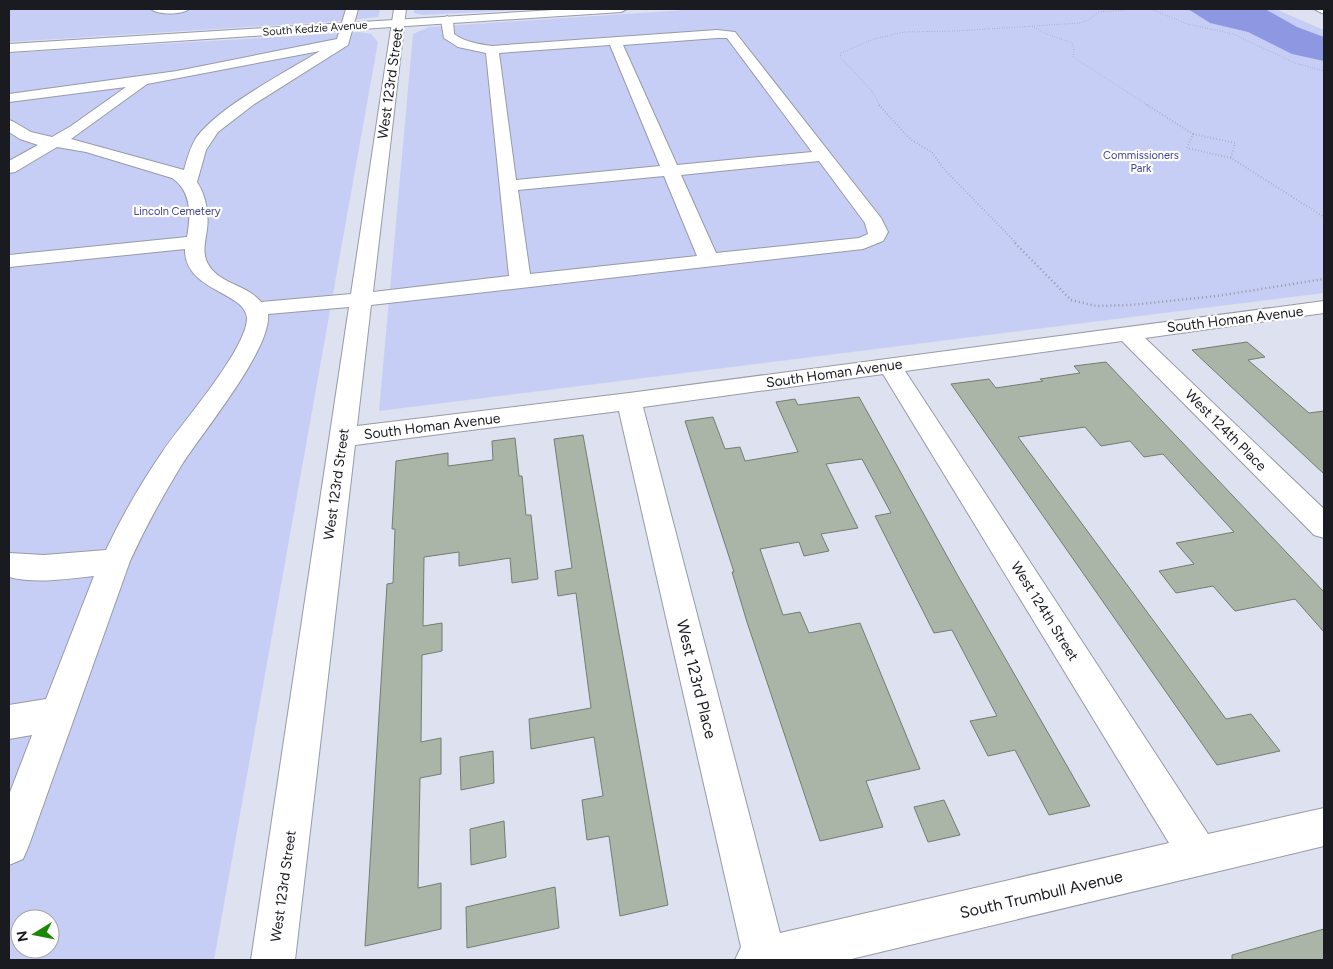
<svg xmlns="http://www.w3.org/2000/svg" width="1333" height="969" font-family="Figtree,sans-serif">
<rect width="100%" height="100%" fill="#dee1f0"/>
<g fill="#c7cef6" fill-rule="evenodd">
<polygon points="9,9 380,9 378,17 330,22 9,42"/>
<polygon points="414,9 536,9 423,15 414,13"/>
<polygon points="700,9 1275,9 1324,30 1324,293 379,411 413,34 429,27"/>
<path d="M360,32L371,34L378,42L214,960H9V53ZM20,919H50V949H20Z"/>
</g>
<polygon fill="#8e98e2" points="1188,9 1265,9 1297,27 1324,37 1324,61 1292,54 1248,32 1210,23"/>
<g fill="#aab5a8" stroke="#737d71">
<polygon points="1247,342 1265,357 1248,360 1309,413 1324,411 1324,474 1192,350"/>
<polygon points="1106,362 1324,592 1324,632 1295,599 1235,611 1213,586 1176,593 1159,571 1194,564 1176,543 1234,532 1163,454 1144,457 1130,441 1101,446 1085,427 1018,437 1226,719 1251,714 1280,751 1217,765 951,384 989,379 996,388 1043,381 1040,379 1080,373 1074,366"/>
<polygon points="859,397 958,576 1090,806 1049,815 1015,750 988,756 970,721 997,716 952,630 934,633 875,516 891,513 862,459 826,464 858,528 821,534 829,551 804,556 799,542 760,549 783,615 800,612 809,633 860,623 920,769 866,781 883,827 820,841 747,622 732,572 734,572 685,421 713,417 725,449 740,447 745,461 798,452 776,402 795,399 798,405"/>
<polygon points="583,435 668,905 620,916 609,836 587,840 582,800 603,796 594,737 531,749 529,719 591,708 576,593 558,596 555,571 572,568 554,439"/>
<polygon points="515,438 519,476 522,476 526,515 531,515 538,579 512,583 510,558 459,566 459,552 424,557 423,626 442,623 442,651 422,655 421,742 441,738 441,774 420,778 418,888 441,883 441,929 365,946 387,584 393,583 395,529 392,529 396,461 448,453 448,466 493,460 492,441"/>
<polygon points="493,751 494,783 461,790 460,757"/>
<polygon points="944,800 960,835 928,842 914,807"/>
<polygon points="504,821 506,857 471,865 470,829"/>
<polygon points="555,887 559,928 467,948 466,907"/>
<polygon points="1324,929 1324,960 1232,960 1232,955"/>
</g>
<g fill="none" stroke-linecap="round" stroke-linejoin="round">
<g stroke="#979aa8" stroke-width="2">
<g id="minor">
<path d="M151,9H189C182,15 158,15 151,9Z"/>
<path d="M346,9H358L348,45L253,105L218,132L206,150L197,182C206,196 209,213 207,230C205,242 202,254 208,264C219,284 248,285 261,302L351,294L394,9H406L373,292L509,276L486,53L458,47L444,38L441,20L447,16L453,20L454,34C465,42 478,44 492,46L717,30L735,32L881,218L888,232L883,241L863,249L371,305L357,426L629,393L1324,301V313L1145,338L1324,509V538L1314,535L1122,341L905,371L1208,834L1324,808V846L847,960H735L741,947L619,411L355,445L295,960H251L349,307L268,314C272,349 201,434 181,466C162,497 145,528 130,561L29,845L23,859L9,865V795L32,735L9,739V705L46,699L94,576C67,579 36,584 9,577V553L44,555L106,550C122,516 141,483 163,451C182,423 247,349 247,318C246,292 184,291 185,249L9,267V255L187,237C191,216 192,191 172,178L86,152L57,147L15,172L9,173V161L38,145L20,139L9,132V120L14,122L31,132L52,137L71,126L126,87L9,102V94L177,71L337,39ZM717,38H727L812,152L677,165L623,45ZM610,45L660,166L516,180L499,53ZM320,51C286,72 218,107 196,138C190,148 187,159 184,170L71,139L147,84ZM819,161L865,223L868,234L859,238L716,253L681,175ZM664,176L697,256L530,274L518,190ZM883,374L1169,843L780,933L643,407Z"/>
<polygon points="1314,9 1324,9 1324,14"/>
</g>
</g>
<g stroke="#979aa8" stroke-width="2">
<polygon id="major" points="570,9 627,9 621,12 9,52 9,44"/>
</g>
<g stroke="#9799a5" stroke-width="1" stroke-dasharray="0.5 2" stroke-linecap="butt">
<polyline points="1151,9 1187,24 1233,34 1295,63 1324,71"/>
<polyline points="1032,26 1044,33 1072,43 1074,49 1073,57 1149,106"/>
<polyline points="880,106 871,90 840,57 841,53 874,39 904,32 956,31 1080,23 1089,20 1098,12 1136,9"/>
</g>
<g stroke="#9799a5" stroke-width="2" stroke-dasharray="0.5 2.5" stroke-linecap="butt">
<polyline points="879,105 910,139 933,153 942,167 1017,244"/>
<polyline points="1147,105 1193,134 1187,148 1231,158 1324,217"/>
<polyline points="1193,134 1235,143 1231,158"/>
</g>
<polyline stroke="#9799a5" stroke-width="2.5" stroke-dasharray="1 3" stroke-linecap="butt" points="1015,243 1071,300 1096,306 1130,305 1217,296 1324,279"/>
<use href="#minor" fill="#fff" fill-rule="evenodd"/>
<use href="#major" fill="#fff" fill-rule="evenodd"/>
</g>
<g text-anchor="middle" stroke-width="4.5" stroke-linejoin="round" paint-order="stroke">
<g font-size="11" fill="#1a1b20" stroke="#fff">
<text transform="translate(315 28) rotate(-4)" y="4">South Kedzie Avenue</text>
</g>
<g font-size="11" fill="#404399" stroke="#fff">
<text x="1141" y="159">Commissioners<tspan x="1141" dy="13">Park</tspan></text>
<text x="177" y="215">Lincoln Cemetery</text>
</g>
<g font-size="14" fill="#1a1b20" stroke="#fff">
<text transform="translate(390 83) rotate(-82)" y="5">West 123rd Street</text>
<text transform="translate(1235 319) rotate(-7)" y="5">South Homan Avenue</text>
<text transform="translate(834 373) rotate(-8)" y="5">South Homan Avenue</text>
<text transform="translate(432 426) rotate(-7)" y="5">South Homan Avenue</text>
<text transform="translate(1226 430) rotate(45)" y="5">West 124th Place</text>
<text transform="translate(336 484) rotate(-82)" y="5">West 123rd Street</text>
<text transform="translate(1045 611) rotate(58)" y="5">West 124th Street</text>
<text transform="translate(283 886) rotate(-82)" y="5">West 123rd Street</text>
</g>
<g font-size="16" fill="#1a1b20" stroke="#fff">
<text transform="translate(697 679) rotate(76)" y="6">West 123rd Place</text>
<text transform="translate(1041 894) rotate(-13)" y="6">South Trumbull Avenue</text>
</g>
</g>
<rect width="1333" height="969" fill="none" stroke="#1a1b20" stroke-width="20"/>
<g transform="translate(35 934) rotate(260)"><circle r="24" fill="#ffffff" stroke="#a3a4a6"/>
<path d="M0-4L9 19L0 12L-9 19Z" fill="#1a8801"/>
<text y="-8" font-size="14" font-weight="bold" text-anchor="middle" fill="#1a1b20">N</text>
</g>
</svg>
